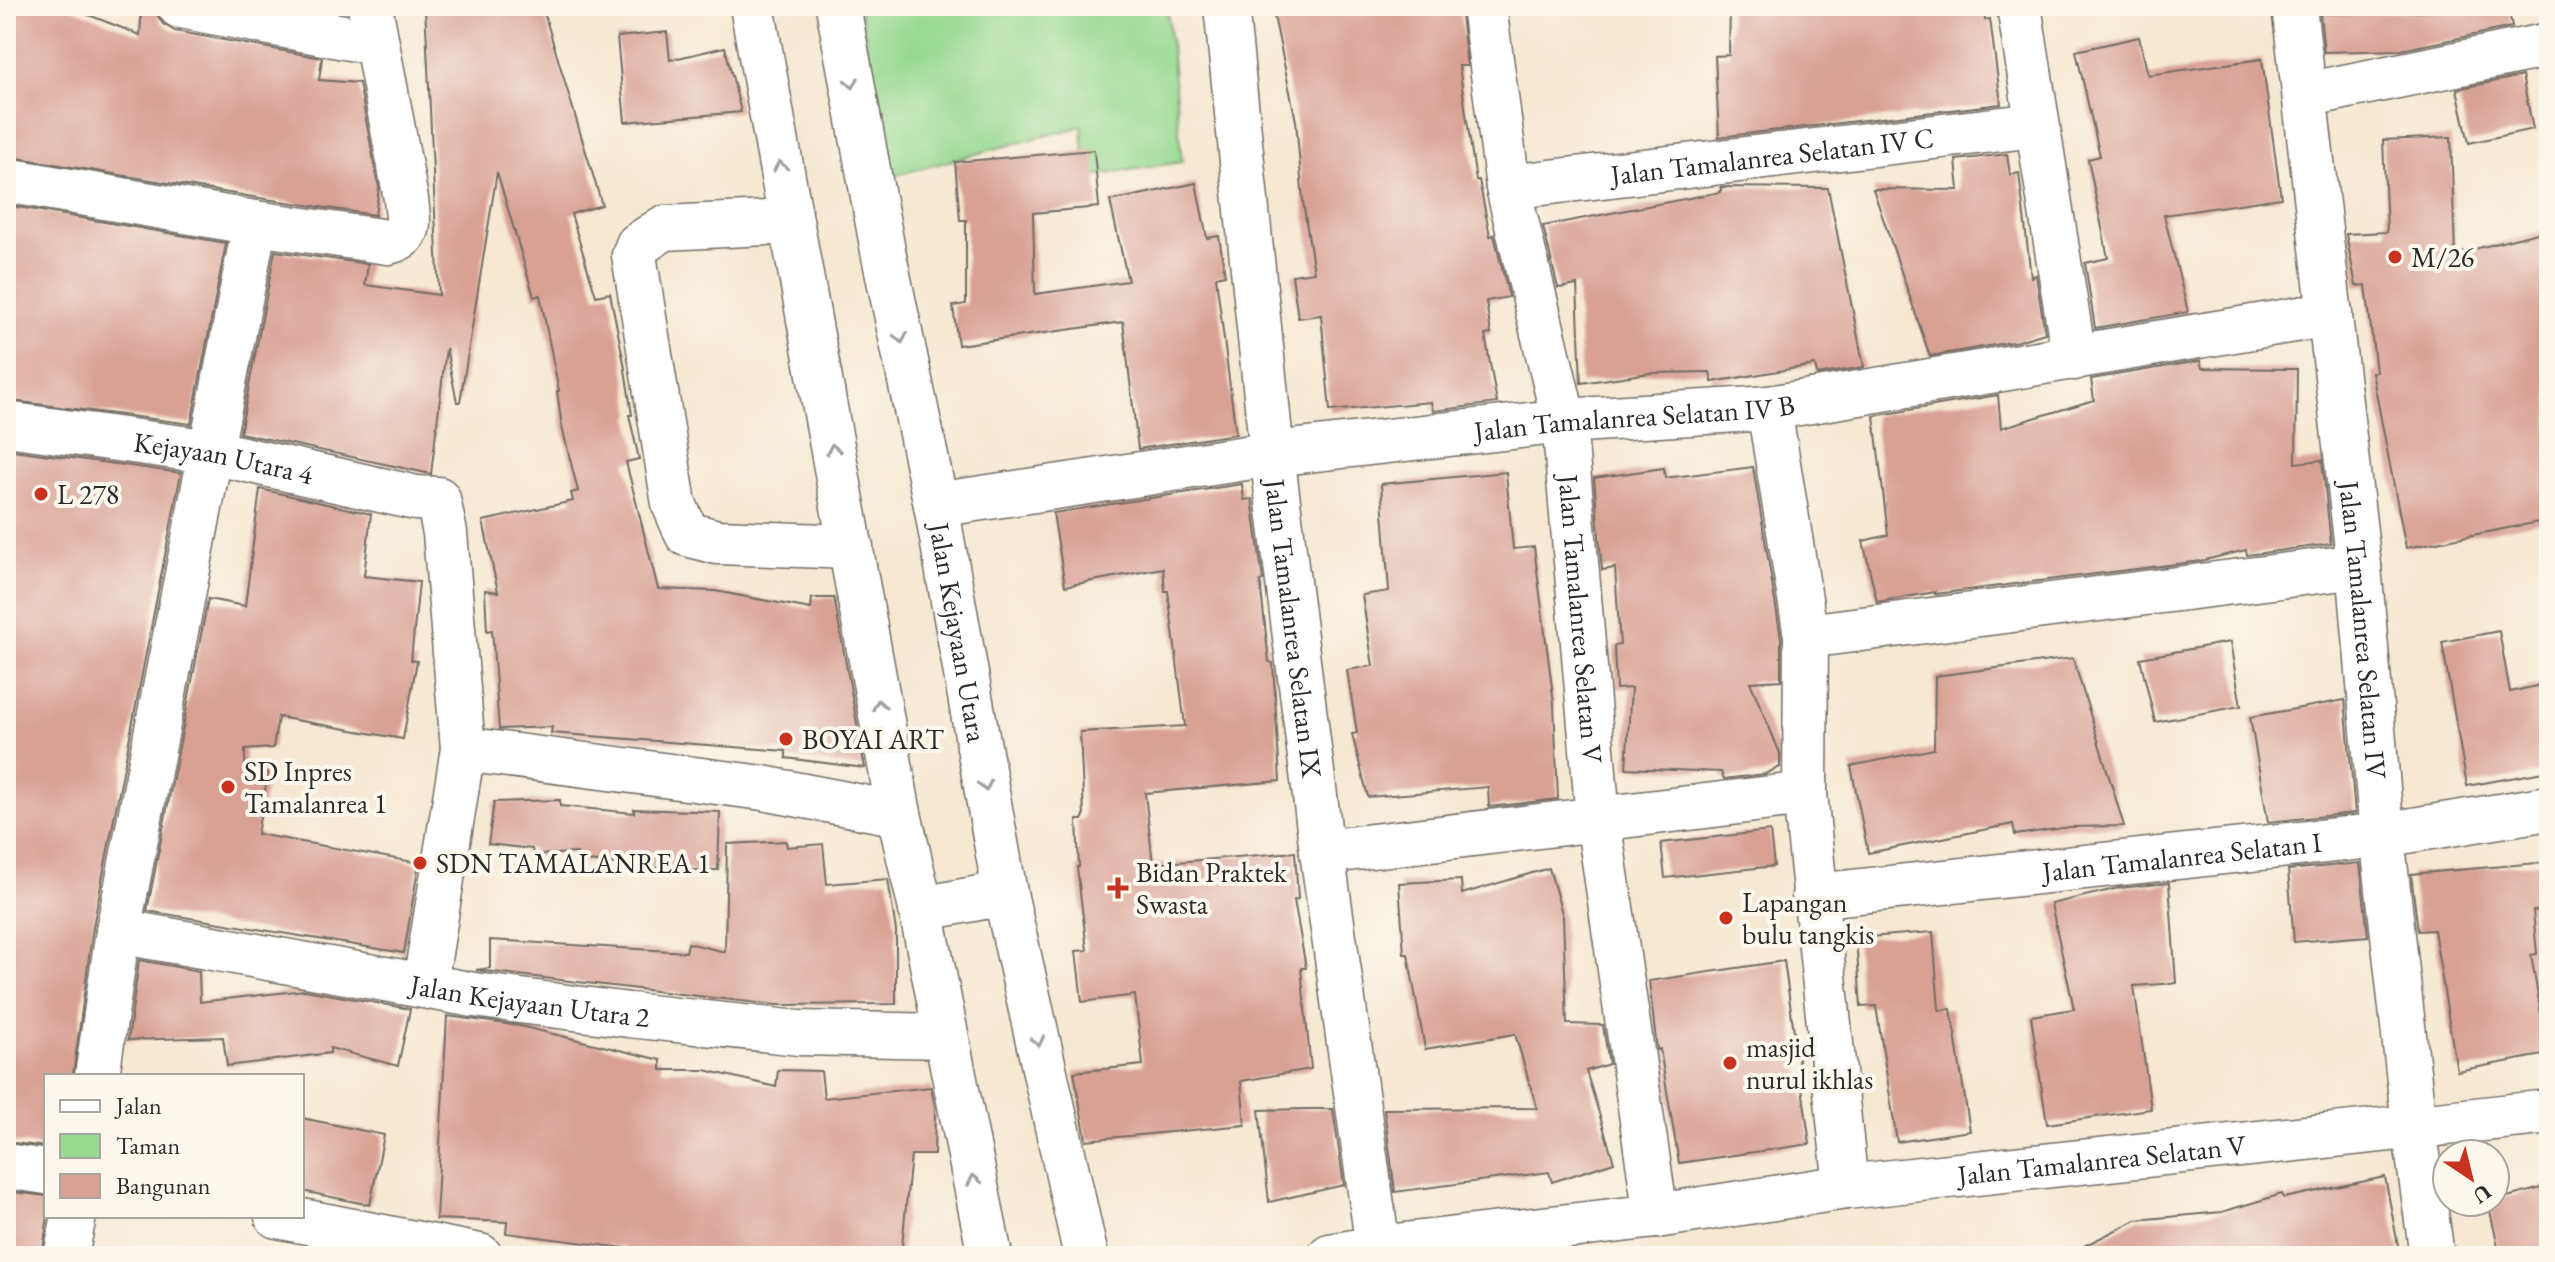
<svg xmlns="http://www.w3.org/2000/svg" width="2555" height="1262" font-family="'EB Garamond',serif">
<rect width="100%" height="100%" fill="#fbf7ec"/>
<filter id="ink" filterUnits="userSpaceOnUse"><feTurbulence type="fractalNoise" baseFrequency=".0125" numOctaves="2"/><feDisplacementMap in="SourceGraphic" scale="16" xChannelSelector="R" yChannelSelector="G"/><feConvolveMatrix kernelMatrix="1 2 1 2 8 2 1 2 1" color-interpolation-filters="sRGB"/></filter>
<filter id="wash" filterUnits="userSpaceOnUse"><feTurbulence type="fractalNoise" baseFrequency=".006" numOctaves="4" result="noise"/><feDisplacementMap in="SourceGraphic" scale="32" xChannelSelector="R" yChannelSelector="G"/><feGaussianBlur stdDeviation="1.8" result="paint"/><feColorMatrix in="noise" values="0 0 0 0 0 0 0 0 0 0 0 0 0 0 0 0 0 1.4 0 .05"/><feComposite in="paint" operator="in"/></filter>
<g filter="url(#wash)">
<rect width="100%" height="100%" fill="#f6e8d2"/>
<polygon fill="#97d991" stroke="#61825e" stroke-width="2" points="859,6 1167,6 1182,162 1085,177 1082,126 892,176"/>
<g id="blocks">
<g fill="#d9a094">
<polygon points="6,6 66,6 140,35 142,6 156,6 157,15 163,24 175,31 322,58 319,80 359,83 379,188 375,215 259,198 6,156"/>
<polygon points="425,6 542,6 602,205 571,214 596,296 610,293 624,363 632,415 629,415 639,459 626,462 658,589 715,591 811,609 812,598 834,598 865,768 786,758 786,751 551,733 552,727 499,729 492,630 487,631 485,590 498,592 483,521 573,501 571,493 578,491 562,427 557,391 559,391 540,295 534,297 497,172 460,402 457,402 446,348 431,474 240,433 275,251 368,264 365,285 439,295"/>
<polygon points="1272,6 1460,6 1467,66 1459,66 1476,181 1479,180 1490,236 1494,235 1509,297 1486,301 1491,334 1485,335 1497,403 1433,411 1431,402 1330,411 1321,315 1298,318 1292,275 1314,272 1303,202 1296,121"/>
<polygon points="1730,6 1984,6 1985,20 1990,19 2001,104 1719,137 1715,56 1729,55"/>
<polygon points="2449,6 2508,6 2512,27 2401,50 2324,52 2320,14 2450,11"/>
<polygon points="667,32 670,60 725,47 741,112 625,122 617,37"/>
<polygon points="2139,37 2148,75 2262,59 2281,198 2164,215 2188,312 2095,328 2085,263 2108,258 2088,159 2100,156 2076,51"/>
<polygon points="2522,76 2533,129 2469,143 2457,89"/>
<polygon points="2451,137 2455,254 2549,230 2549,520 2406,548 2372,372 2376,372 2366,285 2356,286 2346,234 2387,232 2383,140"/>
<polygon points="1094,150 1099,207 1033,213 1035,294 1128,281 1110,201 1196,183 1207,238 1219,236 1225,275 1216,277 1236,434 1138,449 1123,322 958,345 953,306 966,304 966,220 960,220 955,162"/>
<polygon points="2007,154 2010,175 2019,173 2031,277 2036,275 2045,333 2018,341 1930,356 1873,189 1959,190 1956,160"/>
<polygon points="1721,187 1828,188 1864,367 1817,375 1815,365 1712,382 1710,372 1650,373 1581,383 1577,285 1558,288 1543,226 1721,192"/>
<polygon points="6,205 226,243 191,424 6,400"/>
<polygon points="2200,361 2202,368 2297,369 2296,463 2322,460 2331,544 2247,555 2246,550 2201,561 1935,594 1935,592 1877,602 1863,541 1888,535 1874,416 1998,395 2001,428 2094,400 2091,379"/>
<polygon points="6,449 181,473 93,927 73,1076 46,1076 46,1147 6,1142"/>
<polygon points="1753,467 1781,638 1781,680 1750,682 1780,753 1780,767 1765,774 1724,779 1721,772 1626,768 1631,688 1616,689 1614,646 1620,645 1615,568 1602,570 1594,478 1664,468 1665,478"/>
<polygon points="1506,472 1513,549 1534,547 1554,703 1558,799 1489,807 1488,787 1368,797 1352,734 1357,733 1347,670 1373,666 1362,595 1389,591 1381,484"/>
<polygon points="1242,484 1244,500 1252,499 1263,580 1260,581 1269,662 1273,663 1280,781 1145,793 1153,864 1295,852 1298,899 1294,900 1306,968 1301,968 1311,1069 1241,1081 1245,1125 1086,1140 1074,1072 1143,1065 1135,995 1082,1002 1076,951 1087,950 1077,867 1079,867 1077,820 1082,820 1084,816 1080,732 1185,726 1168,591 1165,591 1163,568 1065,586 1053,513"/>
<polygon points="260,489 371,514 364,576 419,582 411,660 417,661 403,739 278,717 273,748 245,750 245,770 268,773 257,834 419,863 404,953 147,911 208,599 245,606"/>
<polygon points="2499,631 2510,692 2549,683 2549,771 2467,786 2442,642"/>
<polygon points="2230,642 2241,706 2155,722 2140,658"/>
<polygon points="2073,658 2124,826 2070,827 2015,835 2013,824 1868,853 1851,766 1934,749 1935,676"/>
<polygon points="2345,700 2355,813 2268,822 2250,717"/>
<polygon points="560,800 560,806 634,813 634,809 720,812 718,870 680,870 576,860 577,853 533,855 532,849 488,844 494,802"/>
<polygon points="1770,831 1774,866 1665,878 1661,843"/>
<polygon points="786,841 787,847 823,844 827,884 888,879 896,931 896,1004 776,1005 476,970 490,968 490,940 686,952 688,943 725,952 727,844"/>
<polygon points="2549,862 2549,909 2533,911 2537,954 2531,955 2548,1054 2457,1071 2434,930 2418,931 2411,874"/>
<polygon points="2360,863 2368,936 2294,942 2288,870"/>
<polygon points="1549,868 1563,917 1567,1024 1603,1025 1609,1064 1586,1071 1614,1162 1552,1182 1549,1172 1395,1192 1384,1109 1537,1108 1515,1034 1425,1049 1408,954 1404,954 1399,883 1461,880 1462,894"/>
<polygon points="2169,883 2176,983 2134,986 2151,1109 2047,1124 2031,1016 2074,1009 2051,904 2119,888"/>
<polygon points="1933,932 1939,1010 1951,1009 1970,1131 1897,1142 1876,1006 1861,1007 1856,938"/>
<polygon points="139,960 199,971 200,1002 305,990 410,1009 398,1066 330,1048 330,1053 227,1066 223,1037 128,1040"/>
<polygon points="1784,961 1810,1144 1679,1163 1660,1049 1657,1050 1649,981"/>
<polygon points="447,1016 520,1026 661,1060 661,1070 705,1070 776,1087 778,1070 821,1071 824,1098 931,1087 935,1108 934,1155 911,1155 901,1256 622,1256 625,1248 506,1233 507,1222 436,1219"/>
<polygon points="1306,1109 1333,1109 1344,1185 1269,1202 1259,1110"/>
<polygon points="302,1118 384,1135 370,1205 302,1191"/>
<polygon points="2385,1177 2400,1256 2064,1256 2136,1220 2222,1212 2282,1194 2284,1198"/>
<polygon points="2549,1186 2549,1256 2500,1256 2488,1202"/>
<polygon points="6,1191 46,1196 46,1216 48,1216 42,1256 6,1256"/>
</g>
</g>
</g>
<g filter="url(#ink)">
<use href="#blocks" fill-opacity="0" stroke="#726d65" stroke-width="2"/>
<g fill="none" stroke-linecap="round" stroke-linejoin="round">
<g stroke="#726d65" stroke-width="47">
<g id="minor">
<polyline points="180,6 376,43"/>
<polyline points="752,6 899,814 921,909 990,1256"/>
<path id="s1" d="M838,6L883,251L936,505L1005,893L1086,1256"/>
<path id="s2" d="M1226,6L1272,454L1322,852L1378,1248"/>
<path id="s3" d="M1484,6L1508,187L1564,421L1598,819L1805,794"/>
<polyline points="2019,6 2074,358"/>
<path id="s4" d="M2294,6L2359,566L2382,835L2414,1126L2432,1256"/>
<polyline points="2305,95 2549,45"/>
<polyline points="6,180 255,223 118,931 97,1076"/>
<path id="s5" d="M1508,187L2036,125"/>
<polyline points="790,222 664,228 638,245 634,255 674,504 687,534 717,542 851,547"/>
<path d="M255,223L388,242C414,236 408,222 406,199L370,6"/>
<polyline points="1769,408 1806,636 1805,794 1846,1187"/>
<path id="s6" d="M6,424L212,452L416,498L438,499L445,533L463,749L425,984"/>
<path id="s7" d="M936,505L1272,454L1564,421L1769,408L2330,314"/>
<polyline points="1806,636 2359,566"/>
<polyline points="463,749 763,788 899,814"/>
<polyline points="1322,852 1598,819 1656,1216"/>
<path id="s8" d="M1814,896L2382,835L2549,808"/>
<polyline points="921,909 1005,893"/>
<path id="s9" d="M118,931L474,995L629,1015L799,1033L946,1036"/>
<polyline points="6,1166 46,1172"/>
<polyline points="277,1216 480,1256"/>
<polyline points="66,1256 74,1216"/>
<path id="s10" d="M1330,1256L1378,1248L1656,1216L1846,1187L2549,1112"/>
</g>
</g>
<use href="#minor" stroke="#fff" stroke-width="44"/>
</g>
<defs><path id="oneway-chevron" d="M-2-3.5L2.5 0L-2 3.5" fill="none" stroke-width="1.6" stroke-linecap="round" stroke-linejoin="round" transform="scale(2)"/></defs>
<g stroke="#a0a0a0">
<use href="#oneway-chevron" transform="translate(852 83) rotate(80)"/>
<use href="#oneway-chevron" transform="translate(780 166) rotate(-100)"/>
<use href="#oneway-chevron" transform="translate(901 338) rotate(78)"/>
<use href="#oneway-chevron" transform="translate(833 449) rotate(-100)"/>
<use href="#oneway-chevron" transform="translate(879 705) rotate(-100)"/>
<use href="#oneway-chevron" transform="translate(985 786) rotate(80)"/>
<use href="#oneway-chevron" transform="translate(1038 1041) rotate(77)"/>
<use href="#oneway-chevron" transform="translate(974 1180) rotate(-102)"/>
</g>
</g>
<g fill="#c8321e" stroke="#fbf7ec" stroke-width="3">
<circle cx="2395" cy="257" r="8"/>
<circle cx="41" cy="494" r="8"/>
<circle cx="786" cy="739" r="8"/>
<circle cx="228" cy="787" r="8"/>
<circle cx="420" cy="863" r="8"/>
<path d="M1114 876h8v8h8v8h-8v8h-8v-8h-8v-8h8z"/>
<circle cx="1726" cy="918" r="8"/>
<circle cx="1730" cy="1063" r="8"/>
</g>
<g text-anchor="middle" stroke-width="8" stroke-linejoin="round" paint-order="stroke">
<g font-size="28" fill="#2b2b2b" stroke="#fbf7ec">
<text dy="10" stroke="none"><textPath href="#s5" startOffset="266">Jalan Tamalanrea Selatan IV C</textPath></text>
<text dy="10" stroke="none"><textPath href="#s7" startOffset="704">Jalan Tamalanrea Selatan IV B</textPath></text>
<text dy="10" stroke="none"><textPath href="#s6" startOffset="220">Kejayaan Utara 4</textPath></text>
<text dy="10" stroke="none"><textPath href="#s3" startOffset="622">Jalan Tamalanrea Selatan V</textPath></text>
<text dy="10" stroke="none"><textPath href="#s2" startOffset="626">Jalan Tamalanrea Selatan IX</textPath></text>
<text dy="10" stroke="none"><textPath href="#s4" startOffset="628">Jalan Tamalanrea Selatan IV</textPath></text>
<text dy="10" stroke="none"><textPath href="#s1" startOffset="638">Jalan Kejayaan Utara</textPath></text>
<text dy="10" stroke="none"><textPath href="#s8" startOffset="370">Jalan Tamalanrea Selatan I</textPath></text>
<text dy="10" stroke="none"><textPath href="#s9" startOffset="418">Jalan Kejayaan Utara 2</textPath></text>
<text dy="10" stroke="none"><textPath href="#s10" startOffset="778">Jalan Tamalanrea Selatan V</textPath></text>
</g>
<g font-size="28" fill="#2b2b2b" stroke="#fbf7ec" text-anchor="start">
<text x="2411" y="267">M/26</text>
<text x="57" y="504">L 278</text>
<text x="802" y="749">BOYAI ART</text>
<text x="244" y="781">SD Inpres<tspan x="244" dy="32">Tamalanrea 1</tspan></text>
<text x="436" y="873">SDN TAMALANREA 1</text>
<text x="1136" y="882">Bidan Praktek<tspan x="1136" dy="32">Swasta</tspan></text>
<text x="1742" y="912">Lapangan<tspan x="1742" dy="32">bulu tangkis</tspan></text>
<text x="1746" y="1057">masjid<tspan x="1746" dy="32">nurul ikhlas</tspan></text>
</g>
</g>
<rect width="2555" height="1262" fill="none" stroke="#fbf7ec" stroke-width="32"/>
<rect x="44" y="1074" width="260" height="144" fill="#fbf7ec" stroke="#a8a59f" stroke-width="2"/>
<rect x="60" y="1100" width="40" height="12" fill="#ffffff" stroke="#a8a59f" stroke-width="2"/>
<text x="116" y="1114" font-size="24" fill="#2b2b2b">Jalan</text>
<rect x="60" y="1134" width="40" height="24" fill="#97d991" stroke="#a8a59f" stroke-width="2"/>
<text x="116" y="1154" font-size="24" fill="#2b2b2b">Taman</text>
<rect x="60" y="1174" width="40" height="24" fill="#d9a094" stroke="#a8a59f" stroke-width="2"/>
<text x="116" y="1194" font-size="24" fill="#2b2b2b">Bangunan</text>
<g transform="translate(2471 1178) rotate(145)"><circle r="38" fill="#fbf7ec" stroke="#a8a59f" stroke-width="2"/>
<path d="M0-6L14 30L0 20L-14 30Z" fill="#c8321e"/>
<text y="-12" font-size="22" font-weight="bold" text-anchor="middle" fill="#2b2b2b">U</text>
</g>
</svg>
